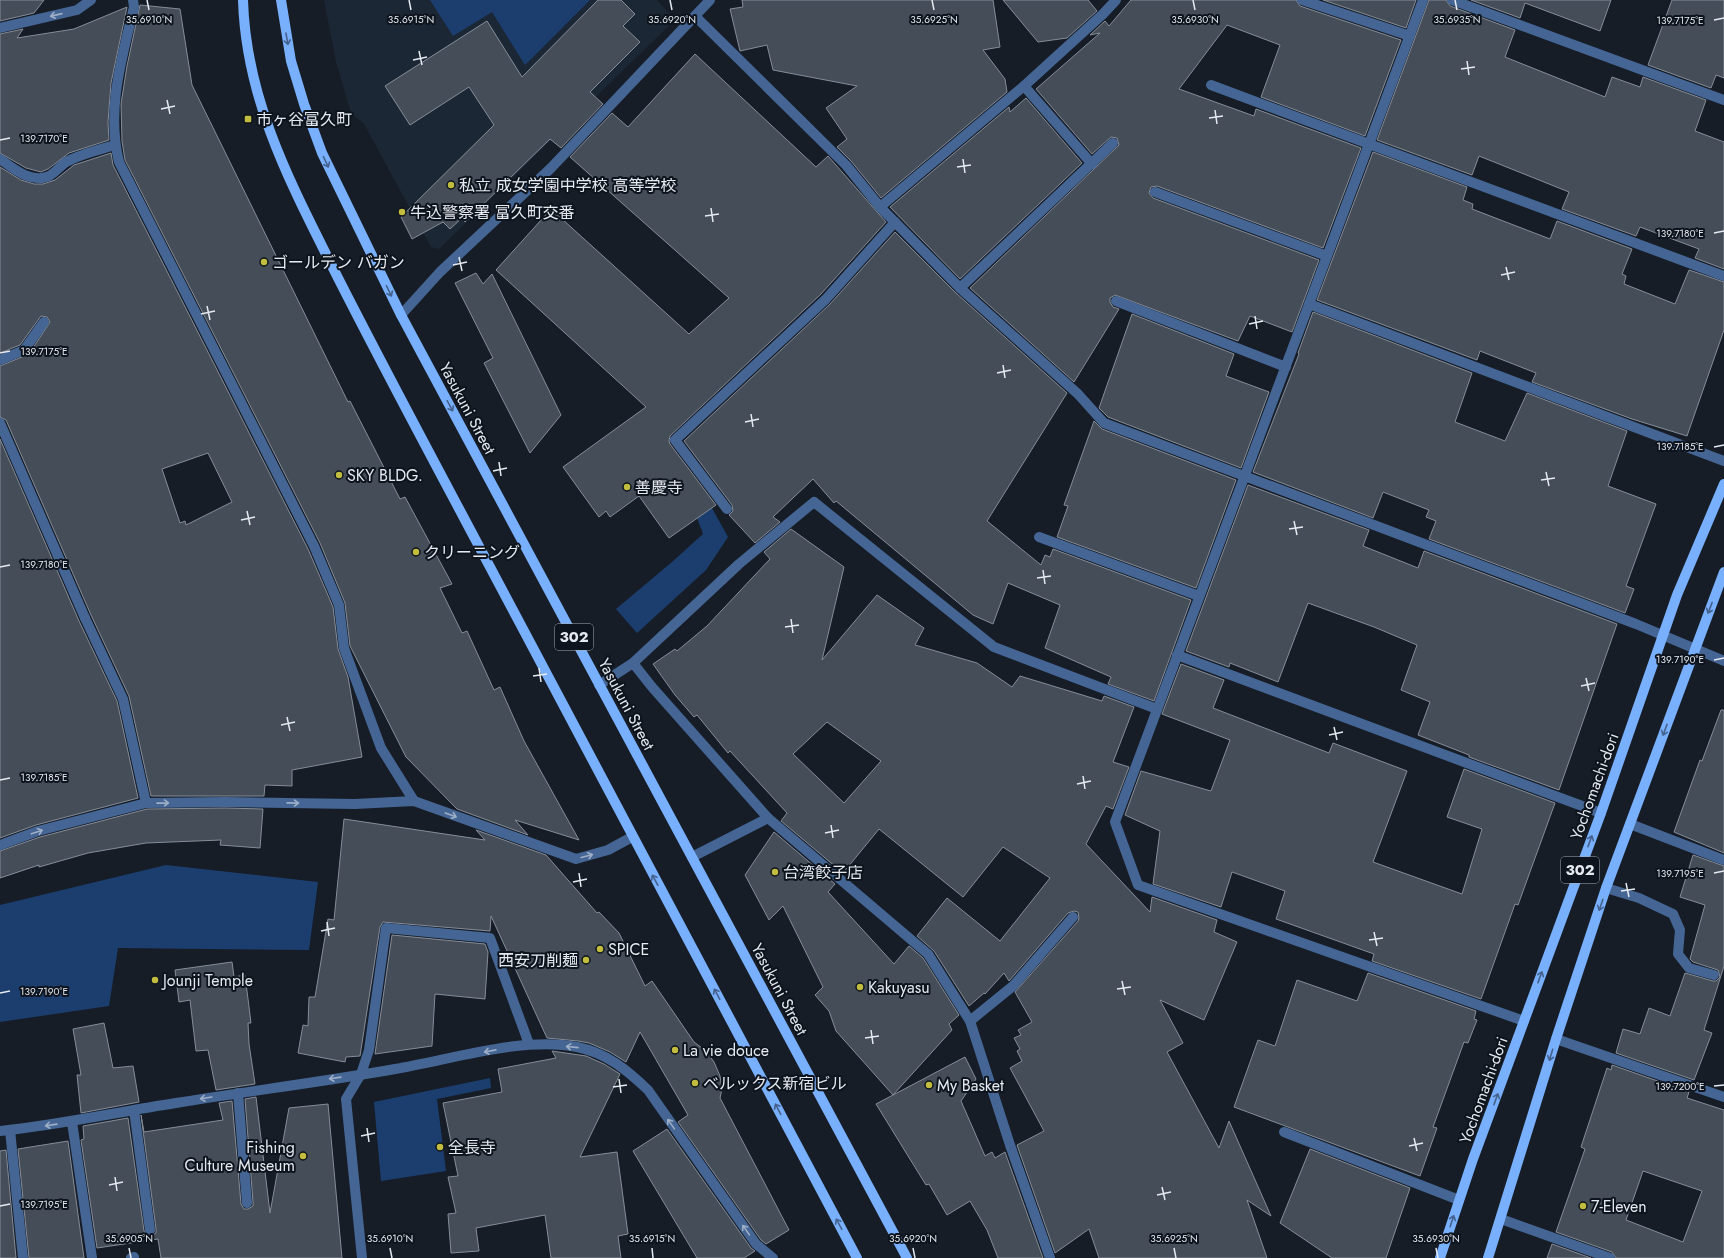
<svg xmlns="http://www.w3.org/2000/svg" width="1724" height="1258" font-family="Jost,'Noto Sans JP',sans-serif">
<rect width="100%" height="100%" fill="#161d27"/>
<polygon fill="#1c2735" points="324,0 657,0 675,20 439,249 431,247 364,124 351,113 336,62"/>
<g fill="#1c3e6f">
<polygon points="430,0 590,0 525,65 492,12 453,36"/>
<polygon points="698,483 728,537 706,570 637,633 616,609 672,562 703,534 687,490"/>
<polygon points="166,865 318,882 309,950 118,948 109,1006 0,1022 0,905"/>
<polygon points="490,1078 491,1088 437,1099 446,1171 381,1181 374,1102"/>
</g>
<g fill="#454d58" stroke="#848d99" fill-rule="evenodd">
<polygon points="0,0 44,0 34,13 0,21"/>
<polygon points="598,0 621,0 635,14 623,26 640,42 590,92 603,104 561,148 550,139 465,222 462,218 450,229 443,222 412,239 401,217 494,125 469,87 410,125 385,86 487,21 522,77"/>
<polygon points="742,0 993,0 1000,47 983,50 1005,79 1007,92 881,198 851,161 837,147 847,139 826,108 857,86 773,70 767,45 740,51 730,9 743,7"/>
<polygon points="1003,0 1088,0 1097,11 1067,38 1038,42"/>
<polygon points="1131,0 1296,0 1300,6 1401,40 1365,136 1261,97 1280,45 1227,25 1179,89 1254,116 1256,109 1361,148 1323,248 1157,186 1151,187 1149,193 1153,198 1319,260 1292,332 1250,316 1238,341 1115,295 1110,298 1110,302 1113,307 1119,309 1074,382 970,288 1119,145 1117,138 1111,137 1092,154 1036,89 1100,33 1090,35 1105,21 1109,26"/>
<polygon points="1323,0 1416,0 1406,28"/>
<polygon points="1429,0 1446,0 1450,6 1515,30 1505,57 1605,97 1612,77 1640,87 1643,77 1706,100 1695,131 1724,142 1724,269 1695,258 1699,249 1640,227 1636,236 1562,209 1569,192 1479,156 1472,175 1377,140"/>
<polygon points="1471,0 1611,0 1600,31 1525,3 1520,18"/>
<polygon points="1672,0 1724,0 1724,78 1716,75 1711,88 1648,65"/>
<polygon points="140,5 180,9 192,85 348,402 350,401 400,499 405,497 452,584 440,588 462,633 467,631 494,690 500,687 524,741 579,840 515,820 528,835 457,809 406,757 350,646 345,603 320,543 125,160 122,141 121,104 127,66"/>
<polygon points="127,7 111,83 108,122 109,140 69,153 48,169 41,172 26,168 0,153 0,34 23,29 17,38 74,29"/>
<polygon points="695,54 816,167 828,156 886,222 821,294 670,436 669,441 670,444 716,505 669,538 639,496 610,517 606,511 599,517 563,467 646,407 496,270 551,209 689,334 729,298 570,157 612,113 628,127"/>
<polygon points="1026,98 1082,163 960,279 890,207 1009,107 1010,112"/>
<polygon points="1373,152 1467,187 1463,200 1473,204 1472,209 1550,239 1557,221 1632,249 1622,274 1626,276 1624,284 1675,304 1689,270 1724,282 1724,330 1687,436 1632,419 1532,382 1536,373 1480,351 1477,360 1317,300"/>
<path d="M111,153L113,165L308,549L333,607L338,649L348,677L362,757L292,770V786L265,785L264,796H151L129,696L91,615L6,420L0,417V366L29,354L50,322L47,317L41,316L20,345L0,353V167L21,180L34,184H43L55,180L74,165ZM208,453L232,502L186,525L185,521L180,523L162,469Z"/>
<polygon points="895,232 956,293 1067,393 987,521 1041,565 1045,555 1050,557 1053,549 1191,600 1154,701 1108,684 1111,677 1045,648 1060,605 1008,583 993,624 973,615 836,501 834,503 813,479 773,517 780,522 755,543 729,515 733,511 732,505 684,441 830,304"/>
<polygon points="476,273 483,284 492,274 561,415 530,453 484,363 493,358 455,283"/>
<polygon points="1313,312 1472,373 1455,422 1505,441 1527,393 1627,431 1608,486 1656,504 1626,586 1634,589 1625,613 1429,539 1436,521 1426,517 1429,510 1383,492 1373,518 1253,472 1299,354 1298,353"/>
<polygon points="1132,314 1234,354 1226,376 1269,392 1241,468 1108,417 1099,408"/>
<polygon points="1094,421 1102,429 1236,480 1196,588 1057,537 1068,506 1064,505"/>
<polygon points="0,439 79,621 117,701 138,798 36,825 0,838"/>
<polygon points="1248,485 1369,530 1363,546 1418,568 1424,551 1617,624 1559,790 1469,757 1469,755 1418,735 1430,702 1401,690 1417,645 1374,627 1308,603 1278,682 1230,663 1229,667 1186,651"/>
<path d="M791,529L844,567L822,660L877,595L924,628L915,645L977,663L1012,687L1020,676L1102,701L1104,696L1134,707L1113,762L1129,767L1113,809L1106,806L1086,844L1150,912L1152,897L1217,920L1214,932L1237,942L1204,1020L1160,1000L1183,1043L1167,1052L1219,1148L1229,1121L1271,1216L1247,1200L1267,1258H1099L1089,1229L1055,1253L1017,1145L1044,1131L1010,1068L1022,1061L1017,1051L1020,1049L1014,1038L1021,1035L1018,1030L1032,1022L1015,992L1078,921L1079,918L1078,912L1074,911L1068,913L1009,981L1004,973L985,994L984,993L969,1006L934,951L917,936L947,898L1000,941L1050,878L1003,847L963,897L879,829L843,873L781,821L787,813L730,751L728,753L697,715L694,717L675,695L653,664L675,649L677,651L707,626L770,559L764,552ZM827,722L881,761L844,803L793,754Z"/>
<polygon points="1181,664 1224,680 1213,708 1329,753 1333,743 1407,771 1373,862 1462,894 1482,829 1447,817 1464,769 1555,803 1518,905 1515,904 1481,999 1372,961 1374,954 1276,919 1285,891 1232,872 1221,907 1153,884 1160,831 1125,815 1141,771 1211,791 1230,740 1162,714"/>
<polygon points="1721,710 1724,710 1724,853 1674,832 1700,760 1702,761"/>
<polygon points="225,808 263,809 260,848 220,845 221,840 146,843 88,853 39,867 39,865 0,878 0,851 40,837 147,809"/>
<polygon points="344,819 485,840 476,830 546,855 597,913 599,912 619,933 645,986 652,981 694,1042 706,1051 714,1062 720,1076 722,1089 720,1098 789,1230 766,1244 761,1240 678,1122 688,1115 640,1032 626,1062 610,1052 589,1043 578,1041 547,1038 491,916 490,931 383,922 380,927 360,1056 346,1057 345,1062 298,1053 303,1025 308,1026 309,997 315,997 328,919 334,920"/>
<polygon points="774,832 835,884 828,892 894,964 909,946 923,958 959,1015 949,1024 952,1030 893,1095 836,1031 829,1011 815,995 823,987 783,906 769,920 745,875"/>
<polygon points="1693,855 1724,866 1724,966 1704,1030 1712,1033 1694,1080 1616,1053 1623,1029 1640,1034 1649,1008 1670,1016 1685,973 1713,981 1716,981 1720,977 1718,970 1693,962 1690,959 1705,905 1680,897"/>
<polygon points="392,935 485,944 488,952 485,999 435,994 432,1046 375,1054"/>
<polygon points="232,962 234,977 245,975 251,1023 248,1023 249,1044 255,1084 216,1090 208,1050 196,1051 190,1000 179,1002 175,970"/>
<polygon points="1368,973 1476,1011 1474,1019 1477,1020 1468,1043 1464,1042 1433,1127 1437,1128 1420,1176 1234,1107 1258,1040 1275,1046 1297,980 1357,1001"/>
<polygon points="104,1023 113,1068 133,1066 139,1102 81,1113 77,1075 81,1075 73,1029"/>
<polygon points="552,1051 586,1056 604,1064 620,1074 580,1157 617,1152 628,1234 618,1236 621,1258 551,1258 545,1215 476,1228 479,1251 451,1253 448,1214 456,1213 448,1177 458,1176 443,1103 502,1092 498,1069 556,1058"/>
<polygon points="965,1057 976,1079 961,1101 985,1156 992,1152 995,1158 1005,1152 1043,1258 998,1258 987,1230 970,1201 947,1215 929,1184 926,1185 905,1151 876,1104"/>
<path d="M1612,1065L1689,1092L1687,1098L1724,1110V1258H1616L1612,1252L1556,1232L1585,1149L1581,1147L1607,1068L1611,1070ZM1643,1171L1702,1191L1683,1242L1626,1220Z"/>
<polygon points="256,1097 270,1213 289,1108 328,1104 342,1258 161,1258 158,1239 97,1248 81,1140 84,1139 83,1126 128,1118 144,1231 147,1236 151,1236 156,1233 156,1229 141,1115 144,1132 223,1120 219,1103 232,1101 241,1204 244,1209 248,1209 253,1206 253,1202 245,1099"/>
<polygon points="667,1129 751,1248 755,1251 744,1258 697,1258 633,1151"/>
<polygon points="68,1141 84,1258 29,1258 18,1149"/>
<polygon points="1310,1149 1410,1188 1386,1258 1332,1258 1280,1223"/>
<polygon points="6,1150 16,1258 0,1258 0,1151"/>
<polygon points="1552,1244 1591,1258 1547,1258"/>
</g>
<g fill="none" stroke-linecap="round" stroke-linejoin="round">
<g stroke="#456694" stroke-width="10">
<polyline points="1302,0 1410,36"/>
<polyline points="1452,0 1724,100"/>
<polyline points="1211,85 1369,144"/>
<polyline points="1024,86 1092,164"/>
<path d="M0,159C14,169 31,184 49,176C55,173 60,166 66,162C81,154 98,150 115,145"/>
<polyline points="1155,192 1327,256"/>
<polyline points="880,207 1024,86 1103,14 1116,0"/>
<polyline points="960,288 1113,143"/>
<polyline points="1116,301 1286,367"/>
<polyline points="0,360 24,350 44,322"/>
<polyline points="727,509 675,440 826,299 895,222"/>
<polyline points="1039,537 1199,596"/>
<polyline points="85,618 123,699 146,803"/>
<polyline points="1556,1039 1724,1097"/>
<polyline points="238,1093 247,1203"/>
<polyline points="134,1110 150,1230"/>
<polyline points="72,1122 92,1258"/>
<polyline points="10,1130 23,1258"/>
<polyline points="1284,1132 1459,1200"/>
<polyline points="1501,1219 1610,1258"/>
<polyline points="131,1258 134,1257"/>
</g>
<g stroke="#456694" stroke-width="10">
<path d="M133,0L134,7C122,58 106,109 119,162L314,546L339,605L344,648L381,748L414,801"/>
<polyline points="1423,0 1115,822 1138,885 1524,1021"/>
<polyline points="695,16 846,165 880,207 960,288 1078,394 1104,423 1636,624 1724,661"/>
<polyline points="0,28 77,10 91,0"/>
<polyline points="1369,144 1724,276"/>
<polyline points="1309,304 1724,461"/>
<polyline points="401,315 440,272 551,168 710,0"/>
<polyline points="0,423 85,618"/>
<polyline points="1177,655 1601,813"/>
<polyline points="633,663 652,687 768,818 928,954 970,1021 1010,1145 1050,1258"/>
<polyline points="599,685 633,663 739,564 814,502 994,647 1157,709"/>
<polyline points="1630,824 1724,860"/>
<polyline points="0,845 38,831 146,803 225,802 355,804 414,801 576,859 608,850 632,837"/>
<polyline points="692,857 768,818"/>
<polyline points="1606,888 1639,898 1673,914 1680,930 1678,954 1689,968 1714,975"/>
<polyline points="970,1021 1013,986 1073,917"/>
<path d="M0,1131C59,1125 117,1112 176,1103C249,1091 322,1082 395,1069C450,1060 523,1036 577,1047C607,1053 627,1070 648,1090L756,1244L773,1258"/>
<polyline points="362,1258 346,1099 361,1074 369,1050 386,928 490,938 529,1044"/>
</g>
<g stroke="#79b0fd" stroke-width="10">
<path d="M243,0C246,101 291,184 335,272C374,349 415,426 456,503C589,755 724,1006 857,1258"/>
<polyline points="281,0 291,61 304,104 322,153 401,315 907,1258"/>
<polyline points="1440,1258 1473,1159 1601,813 1677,595 1724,484"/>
<polyline points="1488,1258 1556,1039 1606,888 1724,572"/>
</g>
</g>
<defs><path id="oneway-shaft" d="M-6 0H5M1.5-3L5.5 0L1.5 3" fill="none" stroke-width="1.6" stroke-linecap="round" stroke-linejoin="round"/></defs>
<g stroke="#9daec7">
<use href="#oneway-shaft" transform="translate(56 15) rotate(167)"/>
<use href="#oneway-shaft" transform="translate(163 803) rotate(-1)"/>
<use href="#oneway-shaft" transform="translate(293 803) rotate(1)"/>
<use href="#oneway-shaft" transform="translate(451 815) rotate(20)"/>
<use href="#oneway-shaft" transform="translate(37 832) rotate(-18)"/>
<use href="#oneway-shaft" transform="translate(587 856) rotate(-15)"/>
<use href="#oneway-shaft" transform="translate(572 1047) rotate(-174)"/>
<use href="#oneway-shaft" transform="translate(490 1051) rotate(169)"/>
<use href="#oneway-shaft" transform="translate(335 1078) rotate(172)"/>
<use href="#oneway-shaft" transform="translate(206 1098) rotate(171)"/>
<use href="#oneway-shaft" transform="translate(671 1124) rotate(-125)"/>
<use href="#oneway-shaft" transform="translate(51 1125) rotate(172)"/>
<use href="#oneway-shaft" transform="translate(746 1230) rotate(-125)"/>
</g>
<g stroke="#44628d">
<use href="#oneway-shaft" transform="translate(287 39) rotate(80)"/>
<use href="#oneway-shaft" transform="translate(326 162) rotate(64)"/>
<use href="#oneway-shaft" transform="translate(389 291) rotate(64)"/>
<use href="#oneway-shaft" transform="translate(450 406) rotate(62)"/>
<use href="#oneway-shaft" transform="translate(1710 608) rotate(111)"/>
<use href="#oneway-shaft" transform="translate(1665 730) rotate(110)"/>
<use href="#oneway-shaft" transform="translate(1590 841) rotate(-70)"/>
<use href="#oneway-shaft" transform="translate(655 880) rotate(-119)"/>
<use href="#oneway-shaft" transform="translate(1601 905) rotate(109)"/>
<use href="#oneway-shaft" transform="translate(1540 977) rotate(-70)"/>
<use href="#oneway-shaft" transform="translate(717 994) rotate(-118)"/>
<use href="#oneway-shaft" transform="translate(1551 1055) rotate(107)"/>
<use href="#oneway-shaft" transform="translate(1496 1099) rotate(-70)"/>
<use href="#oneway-shaft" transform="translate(778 1109) rotate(-118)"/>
<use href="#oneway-shaft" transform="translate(1452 1221) rotate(-72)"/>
<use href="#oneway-shaft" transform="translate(839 1224) rotate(-118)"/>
</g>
<path fill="none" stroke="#e5e9f0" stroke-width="1.5" d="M147,0L149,10M409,0L411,10M670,0L672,10M932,0L934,10M1193,0L1195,10M1455,0L1457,10M1714,20L1724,18M419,51L422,65M413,60L427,57M1467,61L1469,75M1461,69L1475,67M167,100L170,114M161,109L175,106M1215,110L1217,124M1209,118L1223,116M0,140L10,138M963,159L965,173M957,167L971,165M711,208L713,222M705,216L719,214M1714,233L1724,231M459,257L462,271M453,265L467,262M1506,267L1509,280M1501,275L1515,272M207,306L210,320M201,314L215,311M1255,316L1257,329M1249,324L1263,321M0,353L10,351M1003,365L1005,378M997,373L1011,370M751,414L753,427M745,422L759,419M1714,447L1724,445M499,462L501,476M493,471L507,468M1546,472L1549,486M1541,480L1555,478M247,511L250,525M241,520L255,517M1294,521L1297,535M1289,529L1303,527M0,567L10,565M1043,570L1045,584M1037,578L1051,576M791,619L793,633M785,627L799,625M1714,660L1724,658M539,668L541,682M533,676L547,674M1586,678L1589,691M1581,686L1595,683M287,717L290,731M281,725L295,722M1334,727L1337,740M1329,735L1343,732M1083,776L1085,789M0,780L10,778M1077,784L1091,781M831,825L833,838M825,833L839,830M579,873L581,887M1714,873L1724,871M573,882L587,879M1626,883L1629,897M1621,891L1635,889M327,922L329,936M321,931L335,928M1374,932L1377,946M1369,940L1383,938M1122,981L1125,995M1117,989L1131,987M0,993L10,991M871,1030L873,1044M865,1038L879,1036M619,1079L621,1093M1714,1086L1724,1085M613,1087L627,1085M367,1128L369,1142M361,1136L375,1133M1414,1138L1417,1151M1409,1146L1423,1143M115,1177L117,1191M109,1185L123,1182M1162,1187L1165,1200M1157,1195L1171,1192M0,1206L10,1204M129,1248L131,1258M390,1248L392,1258M652,1248L653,1258M913,1248L915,1258M1174,1248L1176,1258M1436,1248L1438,1258"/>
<g fill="#c2bd3f" stroke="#0e141d" stroke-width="1.5">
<rect x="244" y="115" width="8" height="8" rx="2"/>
<circle cx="451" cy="185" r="4"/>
<circle cx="402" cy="212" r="4"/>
<circle cx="264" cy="262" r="4"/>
<circle cx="339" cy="475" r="4"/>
<circle cx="627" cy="487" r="4"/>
<circle cx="416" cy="552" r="4"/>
<circle cx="775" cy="872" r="4"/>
<circle cx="600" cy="949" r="4"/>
<circle cx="586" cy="960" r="4"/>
<circle cx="155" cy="980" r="4"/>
<circle cx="860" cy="987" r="4"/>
<circle cx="675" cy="1050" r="4"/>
<circle cx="695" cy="1083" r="4"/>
<circle cx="929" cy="1085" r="4"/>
<circle cx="440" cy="1147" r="4"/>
<circle cx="303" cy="1156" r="4"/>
<circle cx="1583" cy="1206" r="4"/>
</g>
<g text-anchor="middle" stroke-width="4" stroke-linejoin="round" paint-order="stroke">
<g fill="#0e141d" stroke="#a4a9b1" stroke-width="1">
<rect x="555" y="624" width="38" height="26" rx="3"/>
<rect x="1561" y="857" width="38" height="26" rx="3"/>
</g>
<g font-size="15" font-weight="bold" fill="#e5e9f0">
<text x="574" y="642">302</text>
<text x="1580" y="875">302</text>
</g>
<g font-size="16" fill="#e5e9f0" stroke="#0e141d" text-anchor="start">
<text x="256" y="125">市ヶ谷富久町</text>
<text x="459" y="191">私立 成女学園中学校 高等学校</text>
<text x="410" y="218">牛込警察署 富久町交番</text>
<text x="272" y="268">ゴールデン バガン</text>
<text x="347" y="481">SKY BLDG.</text>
<text x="635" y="493">善慶寺</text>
<text x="424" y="558">クリーニング</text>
<text x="783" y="878">台湾餃子店</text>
<text x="608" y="955">SPICE</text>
<text x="578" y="966" text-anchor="end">西安刀削麺</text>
<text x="163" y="986">Jounji Temple</text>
<text x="868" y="993">Kakuyasu</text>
<text x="683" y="1056">La vie douce</text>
<text x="703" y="1089">ベルックス新宿ビル</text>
<text x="937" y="1091">My Basket</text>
<text x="295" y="1153" text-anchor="end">Fishing<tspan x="295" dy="18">Culture Museum</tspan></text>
<text x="448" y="1153">全長寺</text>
<text x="1591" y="1212">7-Eleven</text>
</g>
<g font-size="16" fill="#e5e9f0" stroke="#0e141d">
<text transform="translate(468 408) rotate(62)" y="6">Yasukuni Street</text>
<text transform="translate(627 704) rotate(62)" y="6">Yasukuni Street</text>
<text transform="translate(1594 786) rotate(-70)" y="6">Yochomachi-dori</text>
<text transform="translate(780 989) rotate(62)" y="6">Yasukuni Street</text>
<text transform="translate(1483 1090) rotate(-70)" y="6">Yochomachi-dori</text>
</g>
</g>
<g font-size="10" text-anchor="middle" fill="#e5e9f0" stroke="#0e141d" stroke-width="4" stroke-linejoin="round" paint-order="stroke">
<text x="149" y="23">35.6910°N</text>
<text x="411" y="23">35.6915°N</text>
<text x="672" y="23">35.6920°N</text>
<text x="934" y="23">35.6925°N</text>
<text x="1195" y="23">35.6930°N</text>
<text x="1457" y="23">35.6935°N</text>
<text x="1680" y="24">139.7175°E</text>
<text x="44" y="142">139.7170°E</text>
<text x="1680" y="237">139.7180°E</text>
<text x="44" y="355">139.7175°E</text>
<text x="1680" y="450">139.7185°E</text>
<text x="44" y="568">139.7180°E</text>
<text x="1680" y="663">139.7190°E</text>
<text x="44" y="781">139.7185°E</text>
<text x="1680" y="877">139.7195°E</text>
<text x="44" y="995">139.7190°E</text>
<text x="1680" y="1090">139.7200°E</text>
<text x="44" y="1208">139.7195°E</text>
<text x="129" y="1242">35.6905°N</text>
<text x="390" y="1242">35.6910°N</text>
<text x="652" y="1242">35.6915°N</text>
<text x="913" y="1242">35.6920°N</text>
<text x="1174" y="1242">35.6925°N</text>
<text x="1436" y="1242">35.6930°N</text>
</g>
</svg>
